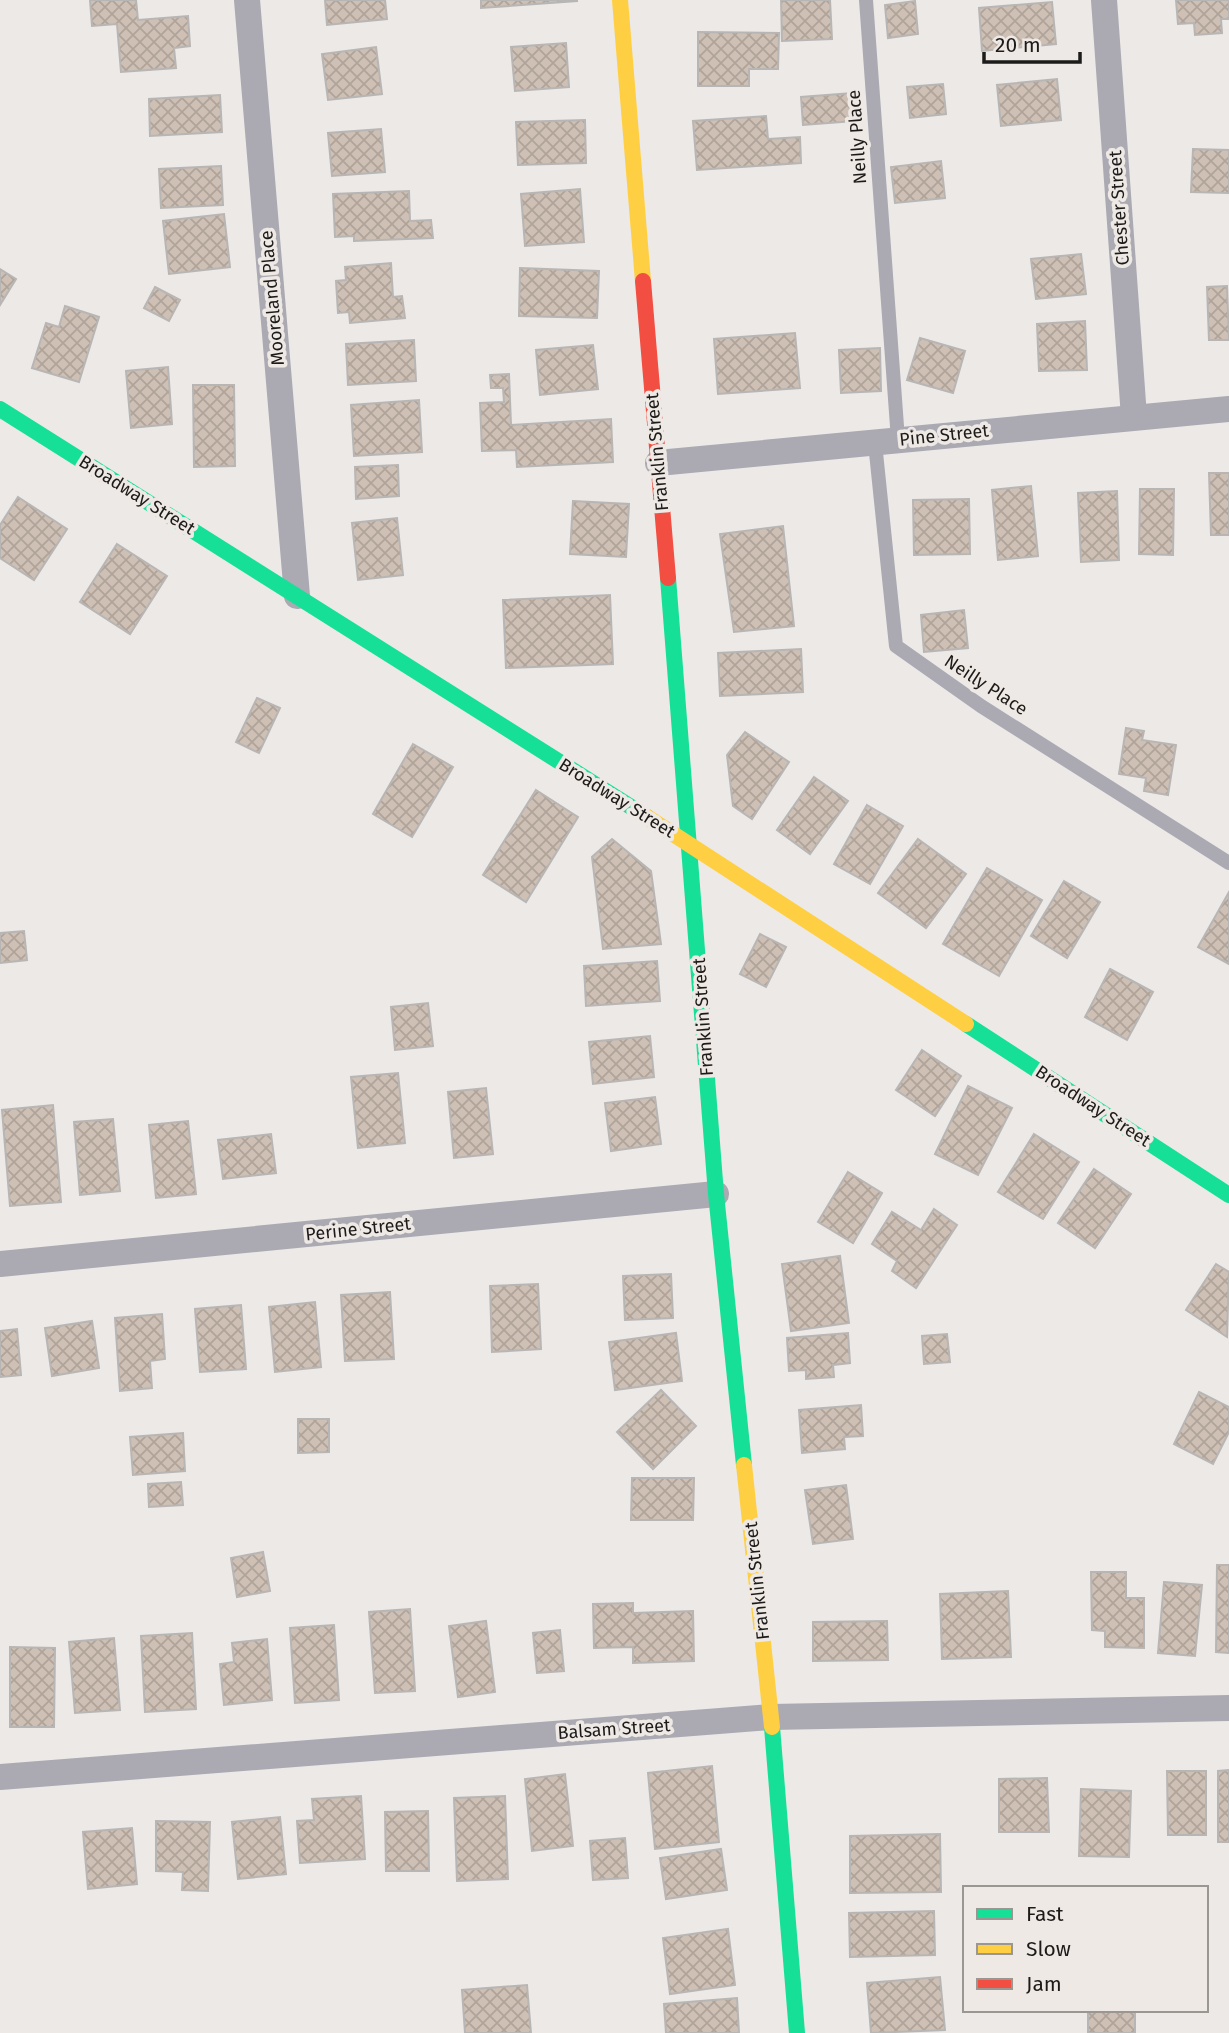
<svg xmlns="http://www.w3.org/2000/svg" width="1229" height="2033" font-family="'Fira Sans',sans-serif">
<defs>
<pattern id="building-cross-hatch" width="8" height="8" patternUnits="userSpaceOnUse" patternTransform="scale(1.75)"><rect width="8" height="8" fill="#cec0b4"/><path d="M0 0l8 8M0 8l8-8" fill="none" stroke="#b0a49a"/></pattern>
</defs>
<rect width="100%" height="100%" fill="#ece9e7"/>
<g fill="url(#building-cross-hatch)" stroke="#b8b6b5" stroke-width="2">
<polygon points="90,0 136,0 138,20 188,16 190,46 174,48 176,68 121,72 117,24 92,26"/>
<polygon points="325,0 385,0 387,19 327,25"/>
<polygon points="481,0 577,0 577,1 481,8"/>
<polygon points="781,0 830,0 832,39 782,41"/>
<polygon points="1176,0 1229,0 1229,19 1221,19 1222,33 1195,35 1194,23 1178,24"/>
<polygon points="915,1 918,34 888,38 885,5"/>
<polygon points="1052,2 1056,44 982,51 979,8"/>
<polygon points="698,32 779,33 778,69 749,69 749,86 698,86"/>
<polygon points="566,43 569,87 515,91 511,47"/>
<polygon points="376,47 382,94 328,100 322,54"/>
<polygon points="1057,79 1061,120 1001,126 997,85"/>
<polygon points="943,84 946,114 910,118 907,87"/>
<polygon points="852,93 854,121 803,125 801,97"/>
<polygon points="220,95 222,132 150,136 149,99"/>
<polygon points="766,116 768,139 800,137 801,163 697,170 693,121"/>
<polygon points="585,120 586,163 518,165 516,122"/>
<polygon points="381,129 385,172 332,176 328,133"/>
<polygon points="1193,149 1229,150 1229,193 1191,192"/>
<polygon points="941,161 945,198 895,203 891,167"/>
<polygon points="221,166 223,205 161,208 159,169"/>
<polygon points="580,189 584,242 525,246 521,194"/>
<polygon points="409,191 410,221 431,220 433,238 354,241 354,236 335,237 333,194"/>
<polygon points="224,214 230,267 169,274 163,221"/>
<polygon points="1081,254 1086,294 1036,299 1031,259"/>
<polygon points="391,263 393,297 402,296 405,318 350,323 349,312 338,313 336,281 346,280 345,267"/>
<polygon points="520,268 599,271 597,318 519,316"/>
<polygon points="0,269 16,279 0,305"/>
<polygon points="1227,286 1229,340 1209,340 1207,287"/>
<polygon points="155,287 180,300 169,321 144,308"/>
<polygon points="65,306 99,317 79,382 32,368 46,323 59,327"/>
<polygon points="1085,321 1087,370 1039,371 1037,324"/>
<polygon points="795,333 800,388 718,394 714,339"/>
<polygon points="920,338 965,351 953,393 907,380"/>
<polygon points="414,340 416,381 348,385 346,344"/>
<polygon points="593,345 598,389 540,395 536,350"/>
<polygon points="880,348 881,391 841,393 839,350"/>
<polygon points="168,367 172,424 131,428 126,371"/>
<polygon points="509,374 511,425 611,419 613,462 517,467 516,450 482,451 480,403 504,402 503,388 491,388 490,375"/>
<polygon points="193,385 234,385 235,466 194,467"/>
<polygon points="419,400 422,452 354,456 351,405"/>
<polygon points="398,465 399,496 356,499 355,467"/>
<polygon points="1209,473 1229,473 1229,535 1211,535"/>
<polygon points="1031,486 1038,556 998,560 992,490"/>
<polygon points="1140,489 1174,489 1173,555 1139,554"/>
<polygon points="1117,491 1119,560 1081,562 1078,493"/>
<polygon points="18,497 67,529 34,580 0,558 0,525"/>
<polygon points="969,499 970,554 914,555 913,500"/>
<polygon points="573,501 629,504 626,557 570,554"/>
<polygon points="397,518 403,575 358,580 352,523"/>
<polygon points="783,526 794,626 734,632 720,534"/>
<polygon points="117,544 167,576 130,634 80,602"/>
<polygon points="610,595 613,664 506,668 503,600"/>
<polygon points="964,610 968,648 924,652 921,615"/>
<polygon points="801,649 803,692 720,696 718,653"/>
<polygon points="257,698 280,708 259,753 236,742"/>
<polygon points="1126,728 1144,731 1142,740 1176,745 1168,795 1144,791 1146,778 1119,774"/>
<polygon points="745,732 789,762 752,819 733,806 727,755"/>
<polygon points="413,744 453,767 412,837 373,814"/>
<polygon points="814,777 848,801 810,854 777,830"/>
<polygon points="536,790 578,817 526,902 483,875"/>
<polygon points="867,805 903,826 870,884 834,864"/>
<polygon points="612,839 651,871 661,944 603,949 592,857"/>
<polygon points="918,839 966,874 926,928 878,893"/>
<polygon points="987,868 1042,900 999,976 943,944"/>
<polygon points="1064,881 1100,902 1067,958 1031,936"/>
<polygon points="1229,892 1229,964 1198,947"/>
<polygon points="24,931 27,960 0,963 0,933"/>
<polygon points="760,934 786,947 766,987 740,974"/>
<polygon points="657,961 660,1001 586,1006 584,966"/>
<polygon points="1110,969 1153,992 1127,1040 1085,1017"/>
<polygon points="428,1003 433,1046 395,1050 391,1007"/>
<polygon points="650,1036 654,1077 593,1084 589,1042"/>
<polygon points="922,1050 961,1076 935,1116 896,1090"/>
<polygon points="398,1073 405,1143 358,1148 351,1077"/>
<polygon points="968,1086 1012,1108 978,1175 935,1154"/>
<polygon points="486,1088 493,1154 454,1158 448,1092"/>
<polygon points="655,1097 661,1144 611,1151 605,1103"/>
<polygon points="53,1105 61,1202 10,1206 2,1110"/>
<polygon points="113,1119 120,1191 80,1195 74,1122"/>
<polygon points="188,1121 196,1194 156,1198 149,1125"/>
<polygon points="271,1134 276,1173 223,1179 218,1140"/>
<polygon points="1034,1134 1079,1162 1043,1219 998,1192"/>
<polygon points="1094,1169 1131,1194 1095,1248 1058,1223"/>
<polygon points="848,1172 882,1193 853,1243 818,1222"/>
<polygon points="934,1209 957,1225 916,1288 892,1271 897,1261 872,1244 892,1212 921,1230"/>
<polygon points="840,1256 849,1323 791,1331 782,1264"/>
<polygon points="1216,1264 1229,1272 1227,1337 1186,1310"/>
<polygon points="671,1274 673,1318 625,1320 623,1276"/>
<polygon points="538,1284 541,1349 492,1352 490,1286"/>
<polygon points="390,1292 394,1359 345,1361 341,1295"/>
<polygon points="315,1302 321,1367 275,1372 269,1307"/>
<polygon points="241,1305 246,1369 200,1372 195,1309"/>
<polygon points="162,1314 165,1359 150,1361 152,1388 120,1391 115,1318"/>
<polygon points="92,1321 99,1368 52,1376 45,1328"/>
<polygon points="17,1329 21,1375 0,1377 0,1331"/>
<polygon points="676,1333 682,1381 615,1390 609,1342"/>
<polygon points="848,1333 850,1363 833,1365 834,1377 806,1379 806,1370 789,1371 787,1338"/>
<polygon points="947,1334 950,1362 924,1364 922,1336"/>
<polygon points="661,1390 696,1426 653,1469 617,1432"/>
<polygon points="1199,1392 1229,1407 1229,1432 1213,1464 1174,1444"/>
<polygon points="861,1405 863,1436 844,1437 845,1449 802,1453 799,1410"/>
<polygon points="298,1419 329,1419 329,1452 298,1453"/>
<polygon points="183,1433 185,1471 133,1475 130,1437"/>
<polygon points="632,1478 694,1478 693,1520 631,1520"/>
<polygon points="181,1482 183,1505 149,1507 148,1484"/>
<polygon points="846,1485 853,1539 813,1544 805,1490"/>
<polygon points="263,1552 270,1591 237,1597 231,1558"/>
<polygon points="1217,1565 1229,1565 1229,1653 1216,1652"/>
<polygon points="1091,1572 1126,1572 1126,1598 1144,1598 1144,1648 1105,1647 1105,1631 1092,1630"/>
<polygon points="1164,1582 1202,1585 1195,1656 1158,1653"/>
<polygon points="1008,1591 1011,1657 942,1659 940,1594"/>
<polygon points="633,1603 633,1613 693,1611 694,1661 633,1663 633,1647 594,1648 593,1604"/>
<polygon points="410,1609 415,1691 375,1693 369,1612"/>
<polygon points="486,1621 495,1692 458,1697 449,1626"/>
<polygon points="887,1621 888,1660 813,1661 813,1622"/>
<polygon points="334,1625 339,1700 295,1703 290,1628"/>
<polygon points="560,1630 564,1671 537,1673 533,1633"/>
<polygon points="192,1633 196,1709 145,1712 141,1636"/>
<polygon points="114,1638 120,1710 75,1713 69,1642"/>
<polygon points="267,1639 272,1700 224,1705 220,1664 234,1662 232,1643"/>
<polygon points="10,1647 55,1648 54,1727 10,1727"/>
<polygon points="712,1766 719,1842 655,1849 648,1773"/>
<polygon points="1229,1770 1229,1842 1218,1842 1218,1771"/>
<polygon points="1167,1771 1206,1771 1206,1835 1168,1835"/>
<polygon points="565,1774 573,1846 532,1851 525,1779"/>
<polygon points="1047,1778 1049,1832 999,1832 999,1779"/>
<polygon points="1081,1789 1131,1791 1129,1857 1079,1856"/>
<polygon points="361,1796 365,1859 300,1863 297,1821 314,1820 312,1799"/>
<polygon points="505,1796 508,1879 457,1881 454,1798"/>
<polygon points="428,1811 429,1871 386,1871 385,1812"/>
<polygon points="280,1817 286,1874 238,1879 232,1822"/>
<polygon points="156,1821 210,1822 208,1891 182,1890 183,1872 156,1871"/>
<polygon points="132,1828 137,1884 88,1889 83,1832"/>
<polygon points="940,1834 941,1892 850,1893 850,1836"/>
<polygon points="625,1838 628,1878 593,1880 590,1841"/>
<polygon points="721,1849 727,1890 666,1899 660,1858"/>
<polygon points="934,1911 935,1955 850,1957 849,1913"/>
<polygon points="728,1929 735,1985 670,1994 663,1938"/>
<polygon points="940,1977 945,2030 871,2033 867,1983"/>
<polygon points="527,1985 531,2033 465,2033 462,1990"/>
<polygon points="737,1998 739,2033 666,2033 664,2004"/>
<rect x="1088" y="2010" width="47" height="23"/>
</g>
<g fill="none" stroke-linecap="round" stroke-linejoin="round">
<g stroke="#aba9b2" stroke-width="14">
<polyline points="866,0 898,440"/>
<polyline points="875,443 896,646 981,706 1229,863"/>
</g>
<g stroke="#aba9b2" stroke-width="26">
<polyline points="247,0 297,596"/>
<polyline points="1104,0 1134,417"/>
<polyline points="658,463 1229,409"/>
<polyline points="0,1264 716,1194"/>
<polyline points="0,1777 771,1717 1229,1708"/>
</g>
<g stroke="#16e098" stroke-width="16">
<polyline points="0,409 647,817"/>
<polyline points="668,578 716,1194 744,1465"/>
<polyline points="966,1024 1229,1195"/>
<polyline points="772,1727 797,2033"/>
</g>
<g stroke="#ffcf43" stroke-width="16">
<polyline points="620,0 643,281"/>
<polyline points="647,817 966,1024"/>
<polyline points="744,1465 772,1727"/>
</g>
<polyline stroke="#f24e42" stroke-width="16" points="643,281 668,578"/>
</g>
<g text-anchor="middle" stroke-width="7" stroke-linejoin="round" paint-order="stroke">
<g font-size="18" fill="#1d1b19" stroke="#eee9e5">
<text transform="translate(857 137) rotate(-94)" y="6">Neilly Place</text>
<text transform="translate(1119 208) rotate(-94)" y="6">Chester Street</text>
<text transform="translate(272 298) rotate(-95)" y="6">Mooreland Place</text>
<text transform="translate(944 435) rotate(-6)" y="6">Pine Street</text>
<text transform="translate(657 452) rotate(-95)" y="6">Franklin Street</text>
<text transform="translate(137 495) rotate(32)" y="6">Broadway Street</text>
<text transform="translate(986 685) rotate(33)" y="6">Neilly Place</text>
<text transform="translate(617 798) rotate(32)" y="6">Broadway Street</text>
<text transform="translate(703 1017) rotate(-94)" y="6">Franklin Street</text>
<text transform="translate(1093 1106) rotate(33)" y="6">Broadway Street</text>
<text transform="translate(358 1229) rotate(-6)" y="6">Perine Street</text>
<text transform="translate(757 1581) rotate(-96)" y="6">Franklin Street</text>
<text transform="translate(614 1729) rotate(-4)" y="6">Balsam Street</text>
</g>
</g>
<rect x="963" y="1886" width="245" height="126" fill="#eee9e5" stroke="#9a9793" stroke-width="2"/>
<rect x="977" y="1909" width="35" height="10" fill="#16e098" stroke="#9a9793" stroke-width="2"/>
<text x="1026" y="1921" font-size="21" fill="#1d1b19">Fast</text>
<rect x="977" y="1944" width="35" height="10" fill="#ffcf43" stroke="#9a9793" stroke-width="2"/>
<text x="1026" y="1956" font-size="21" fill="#1d1b19">Slow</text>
<rect x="977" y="1979" width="35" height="10" fill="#f24e42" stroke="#9a9793" stroke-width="2"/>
<text x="1026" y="1991" font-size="21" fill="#1d1b19">Jam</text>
<path d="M984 52v10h96v-10" fill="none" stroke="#1d1b19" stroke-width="3.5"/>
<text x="995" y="52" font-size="21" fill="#1d1b19" stroke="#eee9e5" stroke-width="5" paint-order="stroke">20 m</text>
</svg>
